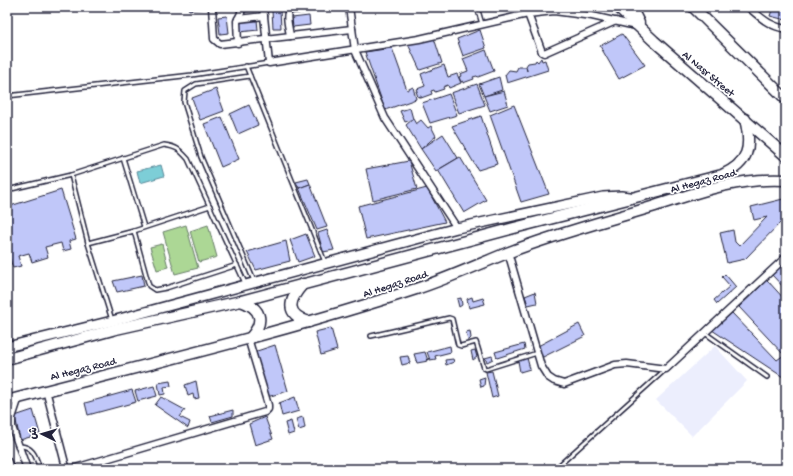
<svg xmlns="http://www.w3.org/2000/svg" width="793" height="476" font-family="'Gochi Hand','Playpen Sans Arabic',sans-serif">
<rect width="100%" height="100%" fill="#fff"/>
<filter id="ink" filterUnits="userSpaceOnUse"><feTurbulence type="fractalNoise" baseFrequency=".025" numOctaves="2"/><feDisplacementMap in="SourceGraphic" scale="8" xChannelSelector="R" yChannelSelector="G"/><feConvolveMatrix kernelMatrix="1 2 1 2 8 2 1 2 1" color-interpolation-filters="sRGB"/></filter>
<g filter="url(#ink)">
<polygon fill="#eceefd" points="715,346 747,381 692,436 656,400"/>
<g fill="#acd795" stroke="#677c68">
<polygon points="186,225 198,268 175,274 163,232"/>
<polygon points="208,225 217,257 199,262 190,231"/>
<polygon points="162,244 168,267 157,270 150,247"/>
</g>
<polygon fill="#7dced7" stroke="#598999" points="161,165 164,176 140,183 137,171"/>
<g fill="#c0c7f9" stroke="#22223b">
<polygon points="188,7 207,7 207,8 189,10"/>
<polygon points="245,7 255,7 255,11 245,12"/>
<polygon points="773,7 786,7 786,20 770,16"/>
<polygon points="280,10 281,28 273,28 272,11"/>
<polygon points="227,16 229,33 220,34 218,17"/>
<polygon points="309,16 310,25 293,27 292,18"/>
<polygon points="257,20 258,30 240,32 239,22"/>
<polygon points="480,30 486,48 463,56 457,39"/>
<polygon points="622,34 645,65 619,79 600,46"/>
<polygon points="434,38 442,63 420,70 408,44 420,41"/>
<polygon points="392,48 407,90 413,87 416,99 385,110 365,52"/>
<polygon points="486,50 494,71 478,77 477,76 473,77 474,79 463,83 463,81 461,82 459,77 461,76 460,74 468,71 463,59"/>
<polygon points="541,58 542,61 545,60 548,70 507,83 505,75 509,70 516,71 518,67 526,67 527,71 526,66 528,63 535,62 536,60 538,62"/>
<polygon points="444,65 448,77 457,74 461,83 449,88 448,85 443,87 444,89 435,92 434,90 431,91 432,94 421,98 421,96 418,97 416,91 418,91 417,89 425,86 421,74"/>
<polygon points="499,77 502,90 484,96 479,84"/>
<polygon points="477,84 485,105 459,113 451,93"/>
<polygon points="216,89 224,111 200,120 192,98"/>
<polygon points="504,91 508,105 490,111 484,96"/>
<polygon points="449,94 457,115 430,123 422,103"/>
<polygon points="249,105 258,125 238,134 230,114"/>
<polygon points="514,105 549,194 521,202 490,115"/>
<polygon points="410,108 413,119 405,122 400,111"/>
<polygon points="481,116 497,164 478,170 452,126"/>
<polygon points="222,117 239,159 221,167 204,124"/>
<polygon points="413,119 416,124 421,120 428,128 431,126 436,136 421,149 406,125"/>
<polygon points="443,134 458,158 436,171 421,149"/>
<polygon points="460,157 486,200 464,213 438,170"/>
<polygon points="409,161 417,189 373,200 366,169"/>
<polygon points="308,179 310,184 299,188 296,182"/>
<polygon points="310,184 327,227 317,230 299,188"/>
<polygon points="427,188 445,222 366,239 358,206"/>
<polygon points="61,190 76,239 69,241 71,249 63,251 61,243 45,247 48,257 32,262 29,253 18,256 21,266 13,268 10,259 7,260 7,207"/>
<polygon points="783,199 786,202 786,221 781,222 745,259 727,263 720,233 733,230 735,242 739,246 767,217 754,220 751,207"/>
<polygon points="327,230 334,250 323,252 318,233"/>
<polygon points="306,234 315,256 298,262 290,240"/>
<polygon points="286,241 290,261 256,270 247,252"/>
<polygon points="785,262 786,263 786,290 772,275"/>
<polygon points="725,274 736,287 717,304 714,300 730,286 722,277"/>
<polygon points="142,275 144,286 117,292 113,281"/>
<polygon points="767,280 786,301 786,373 783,377 712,330 732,313 777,360 784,355 739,307"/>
<polygon points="535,292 537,303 528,305 525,296"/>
<polygon points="472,297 473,301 483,298 485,304 469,308 467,299"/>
<polygon points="461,298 462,305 459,307 457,299"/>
<polygon points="579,324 585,336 541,358 538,346"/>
<polygon points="331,328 337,350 321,355 315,332"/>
<polygon points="470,331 471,338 468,341 466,332"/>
<polygon points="524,344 525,349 497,358 495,352"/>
<polygon points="275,345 288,391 267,397 254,352"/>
<polygon points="450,346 451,352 435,356 436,359 430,360 427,352"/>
<polygon points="475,350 477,357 473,360 471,351"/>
<polygon points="425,352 428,361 417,363 414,354"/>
<polygon points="408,356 410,363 402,365 400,357"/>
<polygon points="492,356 493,359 487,362 485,358"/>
<polygon points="527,358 530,369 520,372 518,361"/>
<polygon points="453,359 454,362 446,365 445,360"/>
<polygon points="492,371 498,396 492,398 486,372"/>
<polygon points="485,377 484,386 481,387 479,379"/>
<polygon points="170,381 171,386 164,387 165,394 160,395 158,383"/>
<polygon points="196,381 199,398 194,399 193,394 188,396 185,385"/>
<polygon points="154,386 157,396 138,401 135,391"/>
<polygon points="132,390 136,402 88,415 85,403"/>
<polygon points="161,397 185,410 180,417 190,422 188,428 155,405"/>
<polygon points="295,397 299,411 282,416 279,403"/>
<polygon points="33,410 40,434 20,440 15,416"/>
<polygon points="233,410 233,416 212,422 210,416"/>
<polygon points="265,417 273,439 255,445 249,424"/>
<polygon points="303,417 305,428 299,430 296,419"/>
<polygon points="291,421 294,433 288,435 285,423"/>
</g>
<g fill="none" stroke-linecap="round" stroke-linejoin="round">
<g stroke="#22223b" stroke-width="6">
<g id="service">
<polyline points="477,7 482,24"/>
<polyline points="246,66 325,262"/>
<polyline points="250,76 196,84 185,91 184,102 201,157 254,281"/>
<polyline points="7,96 192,75 269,63"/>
<polyline points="123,158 144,227"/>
<polyline points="71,175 88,243 112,320"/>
<path d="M7,190L71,175L164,145C177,147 179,149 188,159L245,283"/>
<polyline points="134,231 149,286 155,290 166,288 237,265"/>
<polyline points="88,243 134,231 210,206"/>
<polyline points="7,332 12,356"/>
<polyline points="705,333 767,377"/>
<polyline points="371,336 449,318 452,319 458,345 461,346 476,342 484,368 486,369 537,353"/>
<path d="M18,446C33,445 36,457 40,469"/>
<polyline points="555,469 666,369"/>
</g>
</g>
<g stroke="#22223b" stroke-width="9">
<g id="minor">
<polyline points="212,7 214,39 220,44 352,29"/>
<polyline points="263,7 269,63 419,39 528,14 554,11 592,16 636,26"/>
<polyline points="349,7 355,50 385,118 457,228"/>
<path d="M748,7C762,18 767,25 786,29"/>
<polyline points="263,8 272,7"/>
<polyline points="289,10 310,8"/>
<polyline points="528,14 542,52 544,53 616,21"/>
<polyline points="238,19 264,16"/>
<path d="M290,36C289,27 284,14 291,7"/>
<polyline points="238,43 237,21 241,13 241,7"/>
<polyline points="508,252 541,366 548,377 554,381 564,384 615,365 627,364 666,369 786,257"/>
<polyline points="46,390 66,467 68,469"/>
<polyline points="19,397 12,418 12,427 27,469"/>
<polyline points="7,460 11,469"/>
<polyline points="72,469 265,412 268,409 268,405 248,338"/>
</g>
</g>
<g stroke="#22223b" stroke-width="12">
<polyline id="secondary" points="7,347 112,321 457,228 603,197 621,196 630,197"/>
</g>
<g stroke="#22223b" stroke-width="13">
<g id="primary">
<polyline points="618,7 654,41 786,156"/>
<polyline points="631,7 639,23"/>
<polyline points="693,7 786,99"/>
<path d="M303,284C288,301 285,314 309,322"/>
<path d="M241,301C261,308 265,321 251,337"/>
<path d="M7,359L116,329L241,301L514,228L722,175C749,163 752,147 745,119"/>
<path d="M7,401C144,365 282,333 416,289C447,279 477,265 507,253C555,234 606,221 655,206C698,192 740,177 786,180"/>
</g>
</g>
<use href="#service" stroke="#fff" stroke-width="3"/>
<use href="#minor" stroke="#fff" stroke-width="6"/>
<use href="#secondary" stroke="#fff" stroke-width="9"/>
<use href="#primary" stroke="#fff" stroke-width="10"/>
</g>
</g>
<g text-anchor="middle" stroke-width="3.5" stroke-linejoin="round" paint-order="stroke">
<g font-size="11" fill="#22223b" stroke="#fff">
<text transform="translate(709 73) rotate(40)" y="4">Al Nasr Street</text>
<text transform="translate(703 180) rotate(-15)" y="4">Al Hegaz Road</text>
<text transform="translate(395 283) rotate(-18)" y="4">Al Hegaz Road</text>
<text transform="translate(83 368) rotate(-14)" y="4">Al Hegaz Road</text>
</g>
</g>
<rect width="793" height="476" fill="none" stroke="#fff" stroke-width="24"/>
<rect x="12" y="12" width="769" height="452" fill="none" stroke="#22223b" stroke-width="1.5" filter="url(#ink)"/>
<g transform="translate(42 434) rotate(275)" stroke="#ffffff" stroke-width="3" paint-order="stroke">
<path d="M0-3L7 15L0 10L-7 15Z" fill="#22223b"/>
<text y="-6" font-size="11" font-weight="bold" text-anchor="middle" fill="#22223b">ش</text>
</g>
</svg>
